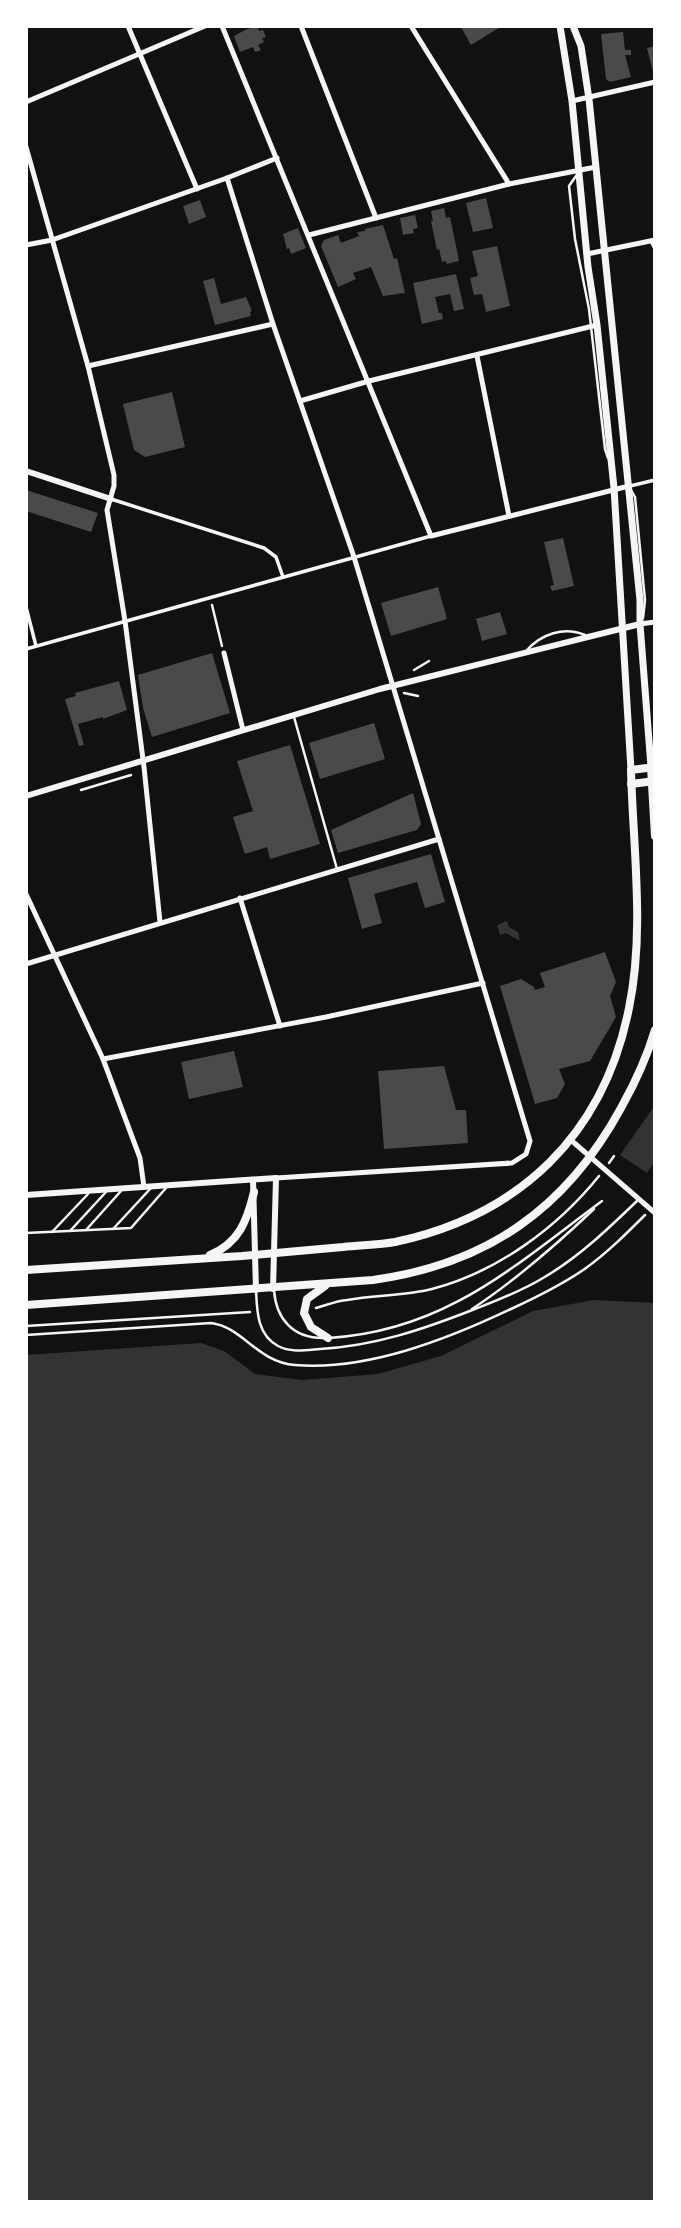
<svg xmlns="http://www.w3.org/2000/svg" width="681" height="2228" font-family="Karla,sans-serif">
<rect width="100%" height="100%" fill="#111"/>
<g fill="#333">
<polygon points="507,921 509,927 518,932 520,941 506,933 500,935 497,925"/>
<polygon points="655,1105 655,1161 647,1173 620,1155"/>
<polygon points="594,1300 655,1303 655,2202 26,2202 26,1355 201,1343 224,1351 255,1374 302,1380 378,1374 441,1356 533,1311"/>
</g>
<g fill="#4a4a4a">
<polygon points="463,26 502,26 471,45 461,27"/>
<polygon points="257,27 259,31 263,30 266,37 262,38 264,42 258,45 261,50 255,52 253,47 240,52 234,36 247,29"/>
<polygon points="623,32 625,50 631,50 631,55 625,55 631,77 610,82 606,79 601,34"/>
<polygon points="655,46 655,75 654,76 647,48"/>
<polygon points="486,198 493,228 473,232 466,203"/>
<polygon points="200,200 206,217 189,224 183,206"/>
<polygon points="444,208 446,218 450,217 459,261 447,264 446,261 442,262 439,249 437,250 431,221 433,221 431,211"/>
<polygon points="415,215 418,228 413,229 414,233 403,235 400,218"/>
<polygon points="383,225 394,259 397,258 405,293 383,296 371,267 353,273 356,279 338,287 321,246 324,240 338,235 341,243 359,236 357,232 365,231 365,229"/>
<polygon points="298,228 306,248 291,254 289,248 287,249 283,234"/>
<polygon points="497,246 510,306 486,312 482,294 474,295 470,278 478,276 472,251"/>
<polygon points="456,274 464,309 454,311 450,294 435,297 439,313 442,313 443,319 422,324 413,283"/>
<polygon points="214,278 221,304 246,297 252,311 250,312 251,316 215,325 203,281"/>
<polygon points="172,392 185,447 145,457 134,450 123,404"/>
<polygon points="26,490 98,513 91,532 26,511"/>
<polygon points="563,538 574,586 552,591 550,586 554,585 544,542"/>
<polygon points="438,587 447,619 391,636 381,603"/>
<polygon points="500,612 507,634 482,641 476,619"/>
<polygon points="212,653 230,713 152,737 143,708 138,675"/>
<polygon points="119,681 127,710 103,719 103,717 78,724 84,745 79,746 65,699 76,696 75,693"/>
<polygon points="374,723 385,759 320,779 309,743"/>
<polygon points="290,745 320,844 270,859 267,847 245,854 233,817 253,811 237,761"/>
<polygon points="413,793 421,824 417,830 338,853 331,830"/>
<polygon points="431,854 445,902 425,908 417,882 374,894 382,923 362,929 348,878"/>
<polygon points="605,952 616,982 610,996 616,1017 590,1061 559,1069 565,1084 557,1098 535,1104 500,986 521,979 534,987 535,990 545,987 540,973"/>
<polygon points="234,1051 243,1087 189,1099 181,1062"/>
<polygon points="444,1066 456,1110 466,1110 468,1143 384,1149 378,1071"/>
</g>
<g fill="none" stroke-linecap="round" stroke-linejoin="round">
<g stroke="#f5f5f5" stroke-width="2.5">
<polyline points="212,605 222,646"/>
<polyline points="414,670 429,661"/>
<polyline points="404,693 418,696"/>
<polyline points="81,790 131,775"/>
<polyline points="609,1163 614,1156"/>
<path d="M316,1308C327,1305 336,1301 347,1300C376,1295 404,1296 432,1289C497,1272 557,1228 599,1176"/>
<polyline points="26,1326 250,1312"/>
<path d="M26,1335L211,1323C243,1327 257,1362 295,1365C367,1371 448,1339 511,1309C537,1297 562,1285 586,1268C608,1252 626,1234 645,1215"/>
</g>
<g stroke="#f5f5f5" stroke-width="2.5">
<polyline points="576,176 569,186 575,239 589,309 605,449 608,458"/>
<polyline points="651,242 655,250"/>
<polyline points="631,490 635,497 645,600 643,618"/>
<path d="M526,651C541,634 564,626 585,635"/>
<polyline points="294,717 337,869"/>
<polyline points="113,1229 151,1188"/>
<polyline points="86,1230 121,1191"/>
<polyline points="70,1231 106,1192"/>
<polyline points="52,1232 88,1194"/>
<polyline points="26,1233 131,1228 166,1188"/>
<path d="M256,1290C257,1311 257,1335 278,1346C291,1353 307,1350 320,1349C375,1346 424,1329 475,1309C498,1300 522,1291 543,1278C579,1257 608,1229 638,1200"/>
<path d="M274,1290C276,1319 293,1338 323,1338"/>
<path d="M472,1309C516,1280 556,1245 594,1209"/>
<path d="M329,1338C445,1331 514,1266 602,1201"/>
</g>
<g stroke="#f5f5f5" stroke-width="3.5">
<polyline points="630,486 655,480"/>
<polyline points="111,499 264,548 276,557 283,577"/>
<polyline points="26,607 36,646"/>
<polyline points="26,649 431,536"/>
</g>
<g stroke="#f5f5f5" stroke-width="5">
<polyline points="128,26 197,189"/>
<polyline points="222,26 431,536 629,486"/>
<polyline points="301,26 376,218"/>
<polyline points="411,26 509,184"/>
<polyline points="572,101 655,82"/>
<polyline points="26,102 205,26"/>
<polyline points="26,147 88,366 114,475 114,486 107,510 125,621 144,767 160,922"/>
<polyline points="227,178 273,324 354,557 530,1141 526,1154 512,1163 276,1178"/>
<polyline points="309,235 509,184 596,167"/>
<polyline points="26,245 52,240 227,178 277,158"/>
<polyline points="587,254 655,240"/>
<polyline points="477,356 509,516"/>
<polyline points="88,366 273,324"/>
<polyline points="300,401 369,381 597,325"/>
<polyline points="640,624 655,622"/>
<polyline points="224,653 243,730"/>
<polyline points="26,894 103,1059 140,1158 144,1187"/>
<polyline points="240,898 280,1026"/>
<polyline points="26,964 439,839"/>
<polyline points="103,1059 326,1017 483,983"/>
<polyline points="572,1141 655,1213"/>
</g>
<g stroke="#f5f5f5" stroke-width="6">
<polyline points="26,471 111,499"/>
<polyline points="26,796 380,689 640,624"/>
<polyline points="253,1180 256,1290"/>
<polyline points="26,1195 276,1178 273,1289"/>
</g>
<g stroke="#f5f5f5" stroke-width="7">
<polyline points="560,26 572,101 588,267 597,325 614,488 631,770"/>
<polyline points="573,26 581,46 589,99 640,600 640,624 651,767"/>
</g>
<g stroke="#f5f5f5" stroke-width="8">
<polyline points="651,767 655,836"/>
<polyline points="631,784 655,781"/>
<path d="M210,1255C239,1243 247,1221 254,1192"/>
<path d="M26,1270C98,1265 170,1260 242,1256C276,1253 309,1250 343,1247C360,1245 378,1245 395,1242C521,1215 604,1134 629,1008C645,931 633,848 631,770L655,767"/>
<polyline points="325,1286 307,1299 304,1313 311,1327 328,1338"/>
<path d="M26,1305L373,1280C487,1264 566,1209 621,1108C635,1083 647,1057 655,1030"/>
</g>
</g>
<rect width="681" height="2228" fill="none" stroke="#ffffff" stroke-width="56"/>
</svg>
